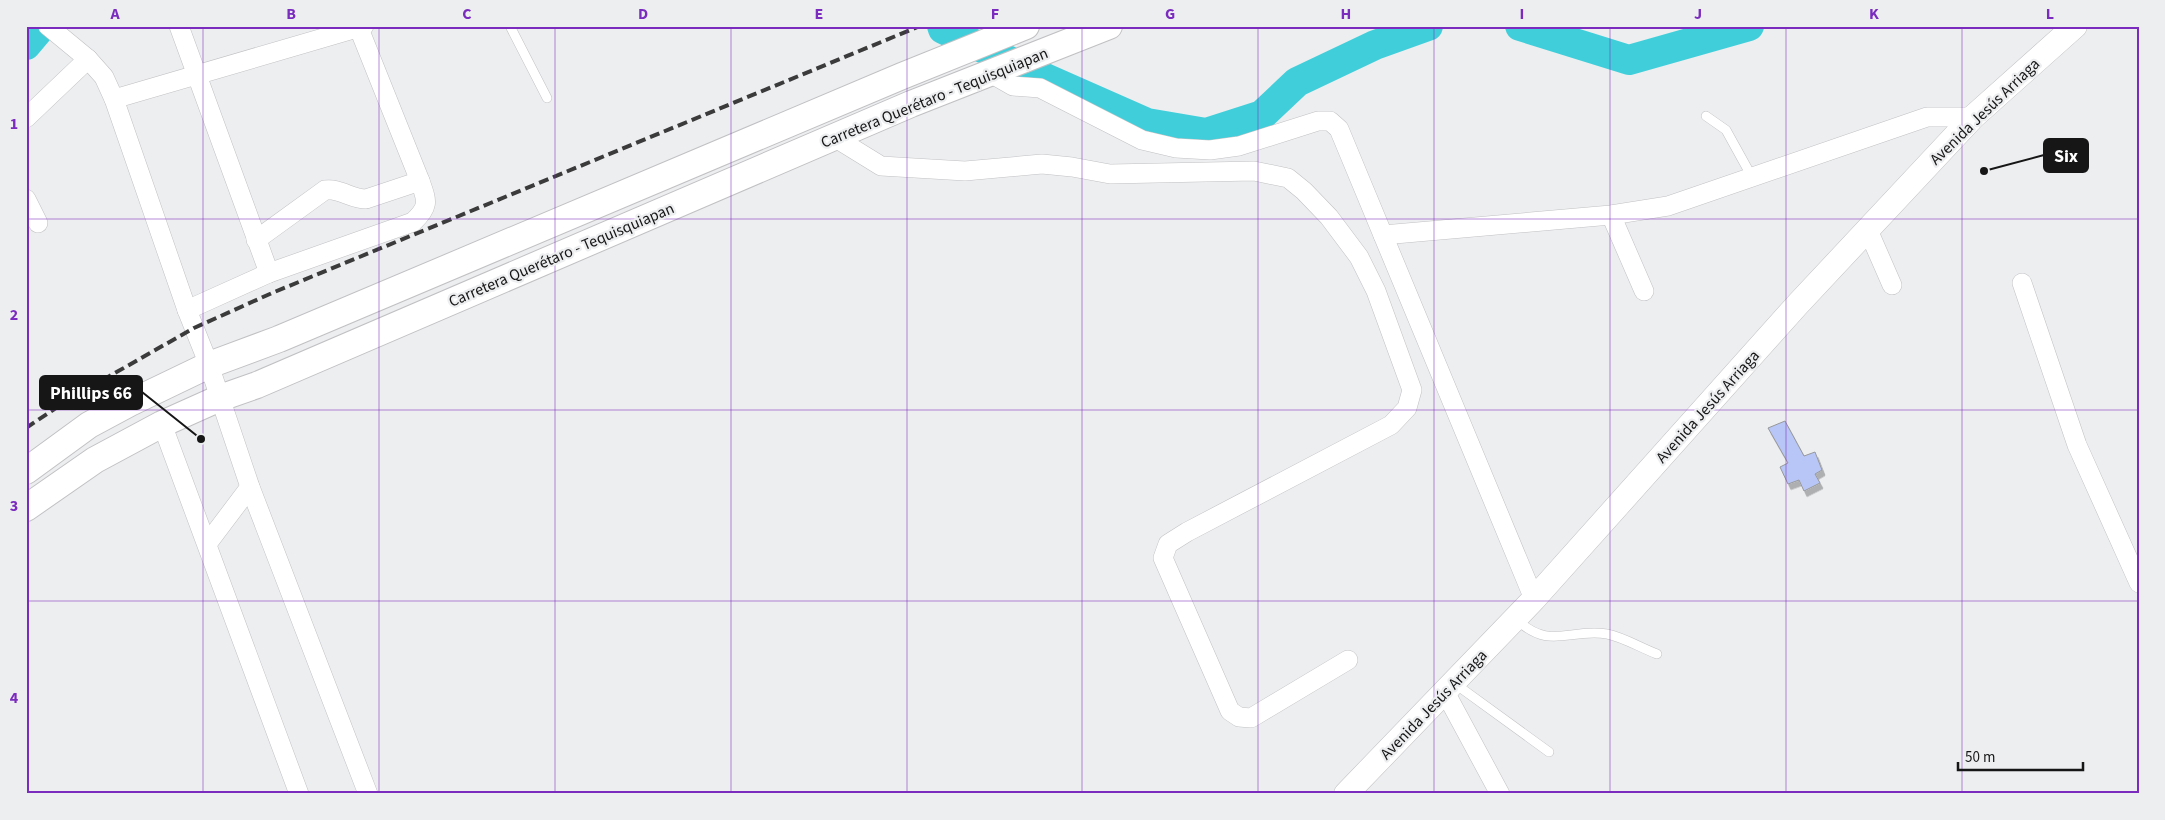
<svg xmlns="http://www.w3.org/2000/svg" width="2165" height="820" font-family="'Source Sans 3',sans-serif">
<defs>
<filter id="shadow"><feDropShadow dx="3" dy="5.5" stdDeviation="0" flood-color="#0004"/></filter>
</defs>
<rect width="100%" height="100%" fill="#edeef0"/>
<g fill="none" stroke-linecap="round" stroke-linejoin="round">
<g stroke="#40cfda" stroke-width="30">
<polyline points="942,26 943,29 1045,78 1147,123 1206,133 1262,115 1297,82 1375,45 1428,26"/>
<polyline points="1520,26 1629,60 1749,26"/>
<polyline points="26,45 42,26"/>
</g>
</g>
<polygon fill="#b8c6f7" stroke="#97989a" filter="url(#shadow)" points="1785,421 1804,456 1815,452 1822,470 1815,474 1820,483 1804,491 1799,480 1788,484 1780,467 1788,463 1768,428"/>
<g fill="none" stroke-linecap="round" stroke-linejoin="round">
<g stroke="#c1c1c4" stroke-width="10">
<g id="service">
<polyline points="510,26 547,98"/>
<polyline points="1706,116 1726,130 1752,177"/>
<path d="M1516,619C1550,651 1568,628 1607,634C1623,637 1641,648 1657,654"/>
<polyline points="1454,683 1549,752"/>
</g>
</g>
<g stroke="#c1c1c4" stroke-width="20">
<g id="minor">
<polyline points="48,26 88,59 104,77 114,99 187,310 209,365 250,487 368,794"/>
<polyline points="179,26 269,273"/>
<polyline points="992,74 1013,86 1040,88 1142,140 1176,148 1210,150 1239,146 1318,121 1330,121 1339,129 1534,599"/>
<polyline points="114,99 364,26"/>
<polyline points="26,118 88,59"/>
<polyline points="834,137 881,166 965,171 1042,164 1072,167 1110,174 1254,171 1288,178 1304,191 1329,217 1359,257 1376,291 1412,390 1407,408 1391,425 1187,532 1168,544 1163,558 1230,711 1239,717 1251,718 1348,660"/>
<polyline points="26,199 38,223"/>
<polyline points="1611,215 1644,291"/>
<polyline points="1868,230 1892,285"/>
<polyline points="1383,235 1611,215 1668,206 1927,117 1973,117"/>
<path d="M256,240L325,190C340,188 351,199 366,199L420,181"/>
<polyline points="2022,283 2077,445 2139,583"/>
<path d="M187,310L269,273L413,222C430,206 427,201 420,181L358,26"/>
<polyline points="162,424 299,794"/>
<polyline points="207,544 250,487"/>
<polyline points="1445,692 1500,794"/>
</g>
</g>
<g stroke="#c1c1c4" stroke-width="25">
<polyline id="tertiary" points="1346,794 1534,599 1798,304 1973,117 2075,26"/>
</g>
<g stroke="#c1c1c4" stroke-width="28">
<g id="secondary">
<polyline points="26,471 89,425 130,403 209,365 279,339 902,76 1026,26"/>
<polyline points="26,508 95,460 162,424 220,398 257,385 911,104 1109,26"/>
</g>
</g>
<use href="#service" stroke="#fff" stroke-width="9"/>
<use href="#minor" stroke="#fff" stroke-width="19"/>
<use href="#tertiary" stroke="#fff" stroke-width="24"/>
<use href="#secondary" stroke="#fff" stroke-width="26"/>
<polyline stroke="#3b3b3c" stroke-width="4" stroke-dasharray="10 5" stroke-linecap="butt" points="26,428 71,398 194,328 272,293 920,26"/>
</g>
<path fill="none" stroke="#7b2cbf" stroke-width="1" stroke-opacity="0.55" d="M203,26V794M379,26V794M555,26V794M731,26V794M907,26V794M1082,26V794M1258,26V794M1434,26V794M1610,26V794M1786,26V794M1962,26V794M26,219H2139M26,410H2139M26,601H2139"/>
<g text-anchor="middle" stroke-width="4.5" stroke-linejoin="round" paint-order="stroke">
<g font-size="16" fill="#161617" stroke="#edeef0">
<text transform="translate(934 97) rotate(-22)" y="6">Carretera Querétaro - Tequisquiapan</text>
<text transform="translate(1984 111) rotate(-44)" y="6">Avenida Jesús Arriaga</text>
<text transform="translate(561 254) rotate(-23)" y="6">Carretera Querétaro - Tequisquiapan</text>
<text transform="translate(1707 406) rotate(-48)" y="6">Avenida Jesús Arriaga</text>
<text transform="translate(1433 704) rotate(-46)" y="6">Avenida Jesús Arriaga</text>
</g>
</g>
<path fill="none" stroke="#161617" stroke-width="2" d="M1984 171L2044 155M201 439L142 392"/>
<g fill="#161617" stroke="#edeef0" stroke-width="2">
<circle cx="1984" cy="171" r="5"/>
<circle cx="201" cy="439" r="5"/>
</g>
<g fill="#161617" stroke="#161617" stroke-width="2">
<rect x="2044" y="139" width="44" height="33" rx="5"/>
<rect x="40" y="376" width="102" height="33" rx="5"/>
</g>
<g font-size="18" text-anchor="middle" font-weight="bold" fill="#fff">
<text x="2066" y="162">Six</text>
<text x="91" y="399">Phillips 66</text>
</g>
<rect width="2165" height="820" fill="none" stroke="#edeef0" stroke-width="55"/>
<path d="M1958 762v8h125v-8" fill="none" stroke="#161617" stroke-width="2.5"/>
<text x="1965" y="762" font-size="15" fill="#161617" stroke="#edeef0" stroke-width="4" paint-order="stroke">50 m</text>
<rect x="28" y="28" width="2110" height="764" fill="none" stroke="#7b2cbf" stroke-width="2"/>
<g font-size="16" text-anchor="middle" font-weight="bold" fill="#7b2cbf">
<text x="115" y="19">A</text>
<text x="291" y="19">B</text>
<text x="467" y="19">C</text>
<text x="643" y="19">D</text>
<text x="819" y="19">E</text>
<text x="995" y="19">F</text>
<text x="1170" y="19">G</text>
<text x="1346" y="19">H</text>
<text x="1522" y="19">I</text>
<text x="1698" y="19">J</text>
<text x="1874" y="19">K</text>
<text x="2050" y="19">L</text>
<text x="14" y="129">1</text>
<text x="14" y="320">2</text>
<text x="14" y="511">3</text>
<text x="14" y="703">4</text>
</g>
</svg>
